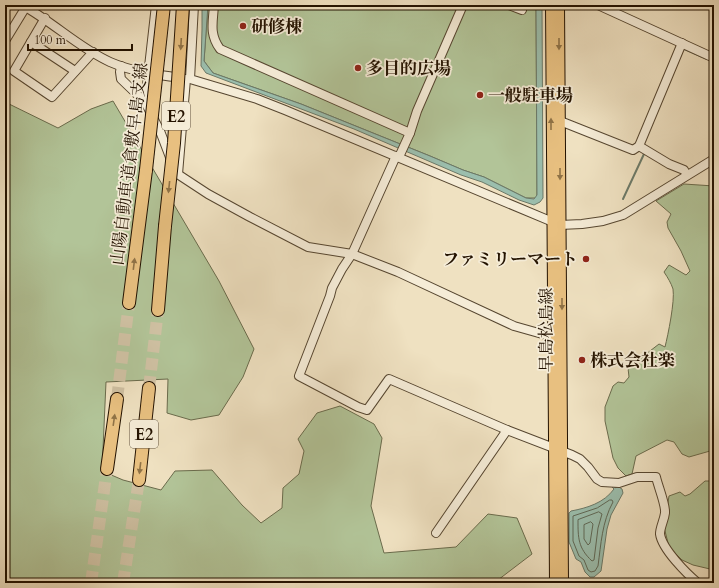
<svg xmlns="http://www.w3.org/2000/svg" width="719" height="588" font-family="Cardo,'Noto Serif JP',serif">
<rect width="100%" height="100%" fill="#efe1c1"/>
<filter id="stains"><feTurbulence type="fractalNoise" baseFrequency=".005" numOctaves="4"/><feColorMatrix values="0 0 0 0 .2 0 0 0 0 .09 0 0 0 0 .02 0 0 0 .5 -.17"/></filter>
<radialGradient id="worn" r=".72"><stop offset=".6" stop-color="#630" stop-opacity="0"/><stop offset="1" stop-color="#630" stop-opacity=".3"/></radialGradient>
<g fill="#b2c498" stroke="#6a6b4c">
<polygon points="208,5 536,5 537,195 536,198 526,198 484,177 463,170 430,156 301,104 213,73 204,61"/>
<polygon points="113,101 219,281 254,349 243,377 219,415 191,420 167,413 168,379 106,382 102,471 123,480 161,490 175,471 212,470 242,505 261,523 282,508 283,488 299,474 304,451 298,439 317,413 340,406 374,424 382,438 371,506 384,553 456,547 488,514 517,518 532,554 494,583 5,583 5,102 58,128 91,109"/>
<path d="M684,184L714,186V453L710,451L689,457L682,454L674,442L667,440L636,456L632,474L626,476L618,468L613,458L605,421V407L613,386L618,382L624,383L629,377L628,368L659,344L665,347C668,335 675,301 673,289C671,283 668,278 664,272L669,265L686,275L690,271L681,251L668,228L667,222L671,214L656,201Z"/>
<polygon points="705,481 714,481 714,574 710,569 693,565 682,560 669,547 664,527 669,496 680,492 685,496 690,494"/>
</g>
<g fill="#9bbead" stroke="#6b7968">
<polygon points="202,5 208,5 204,61 213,73 301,104 430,156 463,170 484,177 526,198 534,199 537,195 536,5 542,5 543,198 540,202 534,205 519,200 482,182 461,175 354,129 206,73 201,66 202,29"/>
<path d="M613,486L616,488L617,486L622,489L623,493L611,515L607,529L601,571L594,577H590L585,572L581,562L576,559L569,542V513L571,511C587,508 604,503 614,489L612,487Z"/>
</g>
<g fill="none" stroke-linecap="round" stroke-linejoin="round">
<g stroke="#5f6856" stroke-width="1">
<path d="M610,500H612L613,502C602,522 601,544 598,566L595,571L591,572L588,570L584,560L579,556L573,541V516L597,508Z"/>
<path d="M599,512L602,514L598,528L594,560L592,561C578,548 578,538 578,520Z"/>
<polygon points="591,522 593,524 590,543 588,545 584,539 584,525"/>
</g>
<g stroke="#6b7968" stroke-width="2">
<polyline points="589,5 597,9"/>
<polyline points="682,48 707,59"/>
<polyline points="623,199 644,154"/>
</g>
<g stroke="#d0c2a4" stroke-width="12" stroke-dasharray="12 6" stroke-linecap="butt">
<polyline points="149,388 158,310"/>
<polyline points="117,399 129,303"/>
<polyline points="91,583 107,469"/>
<polyline points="123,583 139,480"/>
</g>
<g stroke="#564630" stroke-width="10">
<g id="minor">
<path d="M22,5C53,22 79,48 110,62C133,72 158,75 182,78"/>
<polyline points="156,5 145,102 160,131 176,173 208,194 250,217 308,247 352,254 398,272 514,326 553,337"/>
<polyline points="194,5 190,79 257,99 285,110 560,225 582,224 603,221 623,215 714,159"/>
<path d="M214,5C213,22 209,34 220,49L410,133"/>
<polyline points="509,5 522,10"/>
<polyline points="598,5 714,58"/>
<polyline points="45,18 14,71 52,97 93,52"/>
<polyline points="5,41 27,5"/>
<polyline points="31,42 75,71"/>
<polyline points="121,66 120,72 121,79 145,102"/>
<polyline points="560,121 633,150 639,146 682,43"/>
<polyline points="639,146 669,164 684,170 687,175"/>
<path d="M396,156L352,254L342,269L332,288L330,296L299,376L358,407L367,410L389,379L507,430L572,455L580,459L588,467L597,479L602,482L619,483L637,477H656C658,486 666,505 665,513C664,521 660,527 660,534C662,549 687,574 698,583"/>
<polyline points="399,157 410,133 417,111 463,5"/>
<polyline points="178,174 186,79"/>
<polyline points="436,533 507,430"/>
</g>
</g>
<g stroke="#231200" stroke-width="12">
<g id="major">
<polyline points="551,5 555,583"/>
<polyline points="559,5 563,583"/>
</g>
</g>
<g stroke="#231200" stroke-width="14">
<g id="highway">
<polyline points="129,303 146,170"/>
<polyline points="158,310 165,226"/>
<polyline points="107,469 117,399"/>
<polyline points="139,480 149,388"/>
</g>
</g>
<use href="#minor" stroke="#f5ecd7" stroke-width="8"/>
<use href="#major" stroke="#e8c080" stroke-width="10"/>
<use href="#highway" stroke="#e8c080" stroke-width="12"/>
<g stroke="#231200" stroke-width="14" stroke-linecap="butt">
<g id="highway-bridge">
<polyline points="146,170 164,5"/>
<polyline points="165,226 174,143 183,5"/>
</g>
</g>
<use href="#highway-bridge" stroke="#e8c080" stroke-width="12"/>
</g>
<defs><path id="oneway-solid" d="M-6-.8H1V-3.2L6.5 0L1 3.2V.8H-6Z"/></defs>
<g fill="#8f7246">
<use href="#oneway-solid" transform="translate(181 44) rotate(93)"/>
<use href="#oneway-solid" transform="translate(559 44) rotate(90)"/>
<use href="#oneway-solid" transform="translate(551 124) rotate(-90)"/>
<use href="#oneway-solid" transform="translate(560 174) rotate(90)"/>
<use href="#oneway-solid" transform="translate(169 187) rotate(96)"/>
<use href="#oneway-solid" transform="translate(134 264) rotate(-83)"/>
<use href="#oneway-solid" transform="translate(562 304) rotate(90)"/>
<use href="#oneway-solid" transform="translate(114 420) rotate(-82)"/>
<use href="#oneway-solid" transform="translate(140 468) rotate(97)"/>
</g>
<g fill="#8f2418" stroke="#f5ecd7" stroke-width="1.5">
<circle cx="243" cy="26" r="4"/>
<circle cx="358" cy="68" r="4"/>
<circle cx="480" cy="95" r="4"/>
<circle cx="586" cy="259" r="4"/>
<circle cx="582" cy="360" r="4"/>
</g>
<g text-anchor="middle" stroke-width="3.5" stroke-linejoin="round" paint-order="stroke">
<g fill="#f5ecd7" stroke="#625340" stroke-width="1">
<rect x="162" y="102" width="28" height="28" rx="3"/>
<rect x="130" y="420" width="28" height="28" rx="3"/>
</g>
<g font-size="16" font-weight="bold" fill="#231200">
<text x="176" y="122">E2</text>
<text x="144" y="440">E2</text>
</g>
<g font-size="17" font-weight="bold" fill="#231200" stroke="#f5ecd7" text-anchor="start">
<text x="251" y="32">研修棟</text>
<text x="366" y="74">多目的広場</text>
<text x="488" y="101">一般駐車場</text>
<text x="578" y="265" text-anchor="end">ファミリーマート</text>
<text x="590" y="366">株式会社楽</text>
</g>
<g font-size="17" fill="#231200" stroke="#f5ecd7">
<text transform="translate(129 164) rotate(-83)" y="6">山陽自動車道倉敷早島支線</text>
<text transform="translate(546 330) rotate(-90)" y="6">早島松島線</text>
</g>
</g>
<rect width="719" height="588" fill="none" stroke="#efe1c1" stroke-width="20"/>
<rect x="6" y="6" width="707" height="576" fill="none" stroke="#231200" stroke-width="2"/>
<rect x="10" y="10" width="699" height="568" fill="none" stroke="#231200"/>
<path d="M28 44v6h104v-6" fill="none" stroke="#231200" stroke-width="2"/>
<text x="34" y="44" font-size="12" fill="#231200" stroke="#f5ecd7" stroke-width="3" paint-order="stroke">100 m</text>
<rect width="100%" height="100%" filter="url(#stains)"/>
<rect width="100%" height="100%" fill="url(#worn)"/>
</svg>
